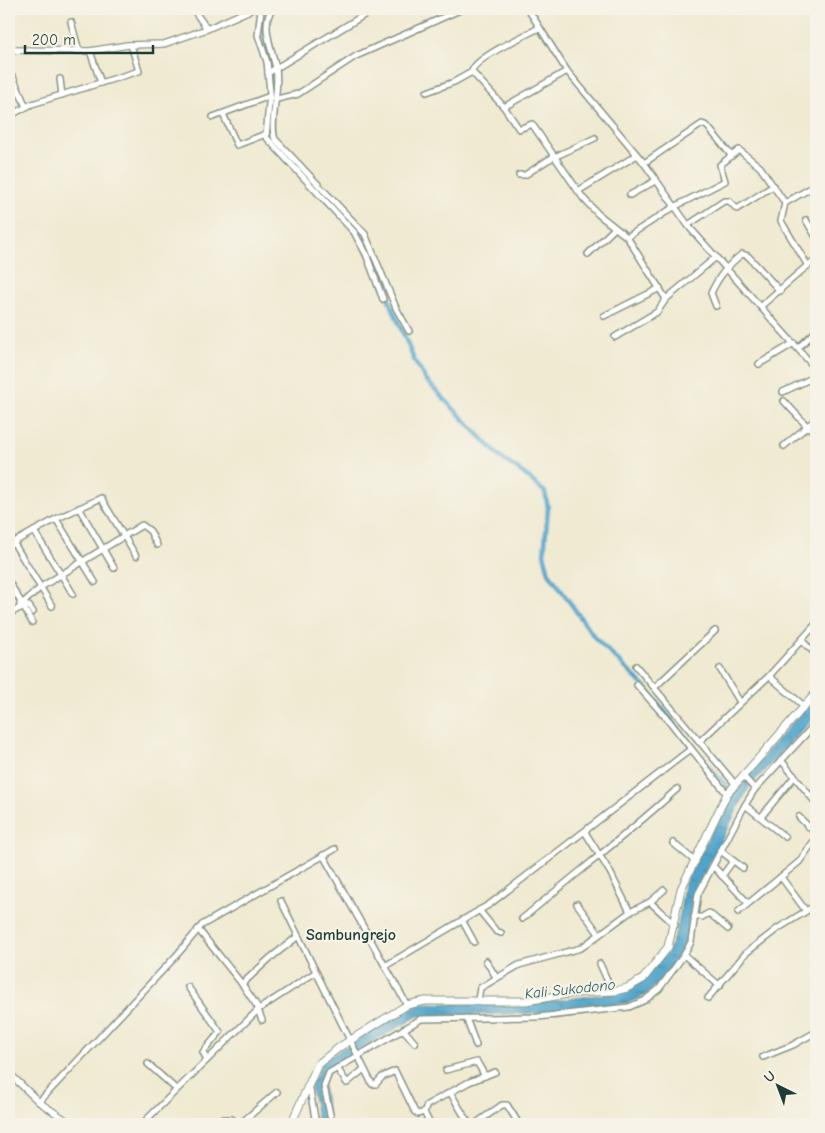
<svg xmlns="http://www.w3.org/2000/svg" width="825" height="1133" font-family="'Comic Neue',sans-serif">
<defs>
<pattern id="water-ripples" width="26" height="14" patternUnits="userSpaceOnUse" patternTransform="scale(1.25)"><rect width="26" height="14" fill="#4fa4cb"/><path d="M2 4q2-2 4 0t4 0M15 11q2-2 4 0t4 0" fill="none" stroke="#4187a6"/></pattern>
</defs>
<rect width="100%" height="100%" fill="#f7f3e8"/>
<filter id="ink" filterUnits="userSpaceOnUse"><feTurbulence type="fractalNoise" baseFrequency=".02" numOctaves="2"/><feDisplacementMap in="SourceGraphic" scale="10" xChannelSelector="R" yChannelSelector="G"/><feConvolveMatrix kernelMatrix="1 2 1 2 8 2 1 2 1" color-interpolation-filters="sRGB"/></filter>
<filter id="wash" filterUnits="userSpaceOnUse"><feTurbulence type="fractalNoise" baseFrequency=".0096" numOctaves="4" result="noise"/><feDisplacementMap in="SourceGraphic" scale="20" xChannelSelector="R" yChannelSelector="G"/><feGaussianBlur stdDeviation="1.12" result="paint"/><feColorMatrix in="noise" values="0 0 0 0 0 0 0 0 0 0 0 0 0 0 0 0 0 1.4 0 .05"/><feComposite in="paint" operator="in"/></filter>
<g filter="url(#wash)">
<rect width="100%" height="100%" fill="#f0ead2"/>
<polygon fill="url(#water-ripples)" stroke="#377080" points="816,695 816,716 749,787 692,897 687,937 683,948 662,980 646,995 628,1003 548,1013 418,1016 346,1058 328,1072 323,1084 329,1124 318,1124 311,1086 323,1061 404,1009 422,1003 523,1005 628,991 668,952 678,926 684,885 731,794 738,786 742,785 748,774"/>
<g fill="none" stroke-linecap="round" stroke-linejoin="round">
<g stroke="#4fa4cb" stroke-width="4.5">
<path d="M267,55C264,41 261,22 270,10"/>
<polyline points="270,73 274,88 271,99"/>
<polyline points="269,127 270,135 275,144 353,225 369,252 415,362 426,380 501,458 523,473 545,492 548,508 544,554 549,573 595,638 645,687 693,747"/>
<polyline points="709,767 731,791"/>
</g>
</g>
</g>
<g filter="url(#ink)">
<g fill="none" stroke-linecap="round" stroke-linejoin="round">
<g stroke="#889483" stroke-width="8">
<g id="minor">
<polyline points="193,9 207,29"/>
<polyline points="261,9 258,35 267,62 270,92 266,137 354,232 366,254 383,299"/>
<path d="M272,9C260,26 273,51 276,69C280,90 269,124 275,139L365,234L396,308L409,331"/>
<polyline points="528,9 567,71 644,163 690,228 816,369"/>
<polyline points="71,22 79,51"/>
<polyline points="90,51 101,83"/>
<polyline points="472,72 504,107 519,129 532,124 583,198 598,214 627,237 666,299 716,257"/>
<polyline points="268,73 374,9"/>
<polyline points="13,77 26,107"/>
<polyline points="60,79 62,95"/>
<path d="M427,92L454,82L472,72C472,59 526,35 539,28"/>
<polyline points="277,99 298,94 356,56 462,9"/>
<polyline points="504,107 567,71"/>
<polyline points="223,114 237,145 266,134"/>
<polyline points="9,116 32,104 139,71 131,45"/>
<polyline points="213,117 270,96"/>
<polyline points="644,163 702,124 707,126 731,155"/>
<polyline points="519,175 525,175 548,160 595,138"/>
<polyline points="578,191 637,155"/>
<polyline points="630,195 655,181"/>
<polyline points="785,203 781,221 808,266"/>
<polyline points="806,220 816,237"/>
<polyline points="688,225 724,201 729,201 737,209 773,186"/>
<polyline points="627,237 674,207 725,181 720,165 739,150 760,167 785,203 816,185"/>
<polyline points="588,254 615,228"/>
<path d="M716,306L711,293C719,276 727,266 742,254L748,256L780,291"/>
<polyline points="761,306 807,266 816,261"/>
<polyline points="604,316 660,288"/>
<polyline points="615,337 657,312 666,299"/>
<polyline points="798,348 816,331"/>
<polyline points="759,364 794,343"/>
<polyline points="783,392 816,376"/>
<polyline points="784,401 807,426 816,433"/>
<polyline points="784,446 816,419"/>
<polyline points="79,508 114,568"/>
<polyline points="56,519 95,582"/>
<polyline points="34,531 73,594"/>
<polyline points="13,542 52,606"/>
<polyline points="9,545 56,519 101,498 136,556"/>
<polyline points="9,582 21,602"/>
<polyline points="24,602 41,587 142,525 150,531 157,545"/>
<polyline points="26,606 29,606 33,612"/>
<polyline points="24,608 20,608 20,602 25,603 24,608 32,622"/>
<polyline points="9,614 20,608"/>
<polyline points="9,630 10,632"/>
<polyline points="802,641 816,654"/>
<polyline points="636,666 736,785"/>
<polyline points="720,669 740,702"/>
<polyline points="769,676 804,706"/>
<polyline points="637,685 670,722 727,794"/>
<polyline points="655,687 715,631"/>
<polyline points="699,742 769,676 816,624"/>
<polyline points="781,760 816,803"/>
<polyline points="743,776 755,789"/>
<polyline points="745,805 785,837"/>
<polyline points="761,817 795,776"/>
<polyline points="799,817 816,834"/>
<polyline points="585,832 610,872 630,912"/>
<polyline points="673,843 696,862"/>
<polyline points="722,852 743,868"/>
<polyline points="323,855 407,1005"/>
<polyline points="714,867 748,903"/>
<polyline points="722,876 733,861"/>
<polyline points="781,877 806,911"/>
<polyline points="281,901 316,972"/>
<polyline points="650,902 675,925"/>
<polyline points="577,904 599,934"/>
<polyline points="479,910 496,931 501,933"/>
<polyline points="738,912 799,862 816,838"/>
<polyline points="694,917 702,917 709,913 728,929"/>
<path d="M522,919C574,875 628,834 677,789"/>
<polyline points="462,920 474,942"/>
<polyline points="198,929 242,984 259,1009"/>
<polyline points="684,955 720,986"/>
<polyline points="486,961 496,977"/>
<polyline points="600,964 612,991"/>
<polyline points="385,966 490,904 691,749"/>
<polyline points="242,984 269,959 297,937"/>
<polyline points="188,987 220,1032 203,1052 207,1060"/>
<polyline points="708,998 746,953 777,929 816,905"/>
<polyline points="478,1000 480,988 519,965 581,948 630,912 650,902 664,890"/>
<polyline points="258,1010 262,1020"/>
<polyline points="466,1018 476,1045"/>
<polyline points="403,1029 415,1043"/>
<polyline points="763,1057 793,1045 816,1032"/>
<polyline points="148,1064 176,1089"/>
<polyline points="337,1068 347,1083 364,1069"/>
<polyline points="446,1070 477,1062 485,1076"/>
<polyline points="309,1084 316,1124"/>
<polyline points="450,1092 469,1124"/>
<polyline points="39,1102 176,956 202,925 335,849"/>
<polyline points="142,1124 259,1009 316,972 372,1084 376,1084 382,1077 395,1071 415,1112 418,1114 424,1112"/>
<polyline points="216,1124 221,1119 232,1119 237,1124"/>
<polyline points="240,1124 277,1092"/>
<polyline points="332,1124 324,1086 329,1073 421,1019 538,1017 629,1007 645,1000 659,989 684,955 691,942 698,894 745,805 755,789 816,723"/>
<polyline points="430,1124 424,1112 427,1105 469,1082 495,1072"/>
<polyline points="475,1124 502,1105 507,1105 519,1124"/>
</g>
</g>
<g stroke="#889483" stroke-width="8">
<g id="tertiary">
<polyline points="9,50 90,51 128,45 164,44 207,29 252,9"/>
<polyline points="9,1073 39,1102 72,1124"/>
</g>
</g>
<g stroke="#889483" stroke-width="9">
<polyline id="secondary" points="291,1124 318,1064 341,1046 407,1005 425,1001 526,1001 574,993 615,991 627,988 643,979 668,947 681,889 727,794 816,693"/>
</g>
<use href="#minor" stroke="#fff" stroke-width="5"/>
<use href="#tertiary" stroke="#fff" stroke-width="5.5"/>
<use href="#secondary" stroke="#fff" stroke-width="7"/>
</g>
</g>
<g text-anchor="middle" stroke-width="4" stroke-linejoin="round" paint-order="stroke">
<g font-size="15" font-style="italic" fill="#2d5c61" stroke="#f7f3e8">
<text transform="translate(570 989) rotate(-6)" y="5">Kali Sukodono</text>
</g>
<g font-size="16" font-weight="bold" fill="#1f3d34" stroke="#f7f3e8">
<text x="351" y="940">Sambungrejo</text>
</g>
</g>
<rect width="825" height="1133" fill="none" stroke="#f7f3e8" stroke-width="30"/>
<g transform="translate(778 1086) rotate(318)" stroke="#f7f3e8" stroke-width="4" paint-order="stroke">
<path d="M0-4L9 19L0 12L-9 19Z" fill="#1f3d34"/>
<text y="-8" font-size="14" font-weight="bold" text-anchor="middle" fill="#1f3d34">U</text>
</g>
<path d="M25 45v8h128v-8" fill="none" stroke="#1f3d34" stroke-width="2.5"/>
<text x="32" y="45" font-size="15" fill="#1f3d34" stroke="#f7f3e8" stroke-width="4" paint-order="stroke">200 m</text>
</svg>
